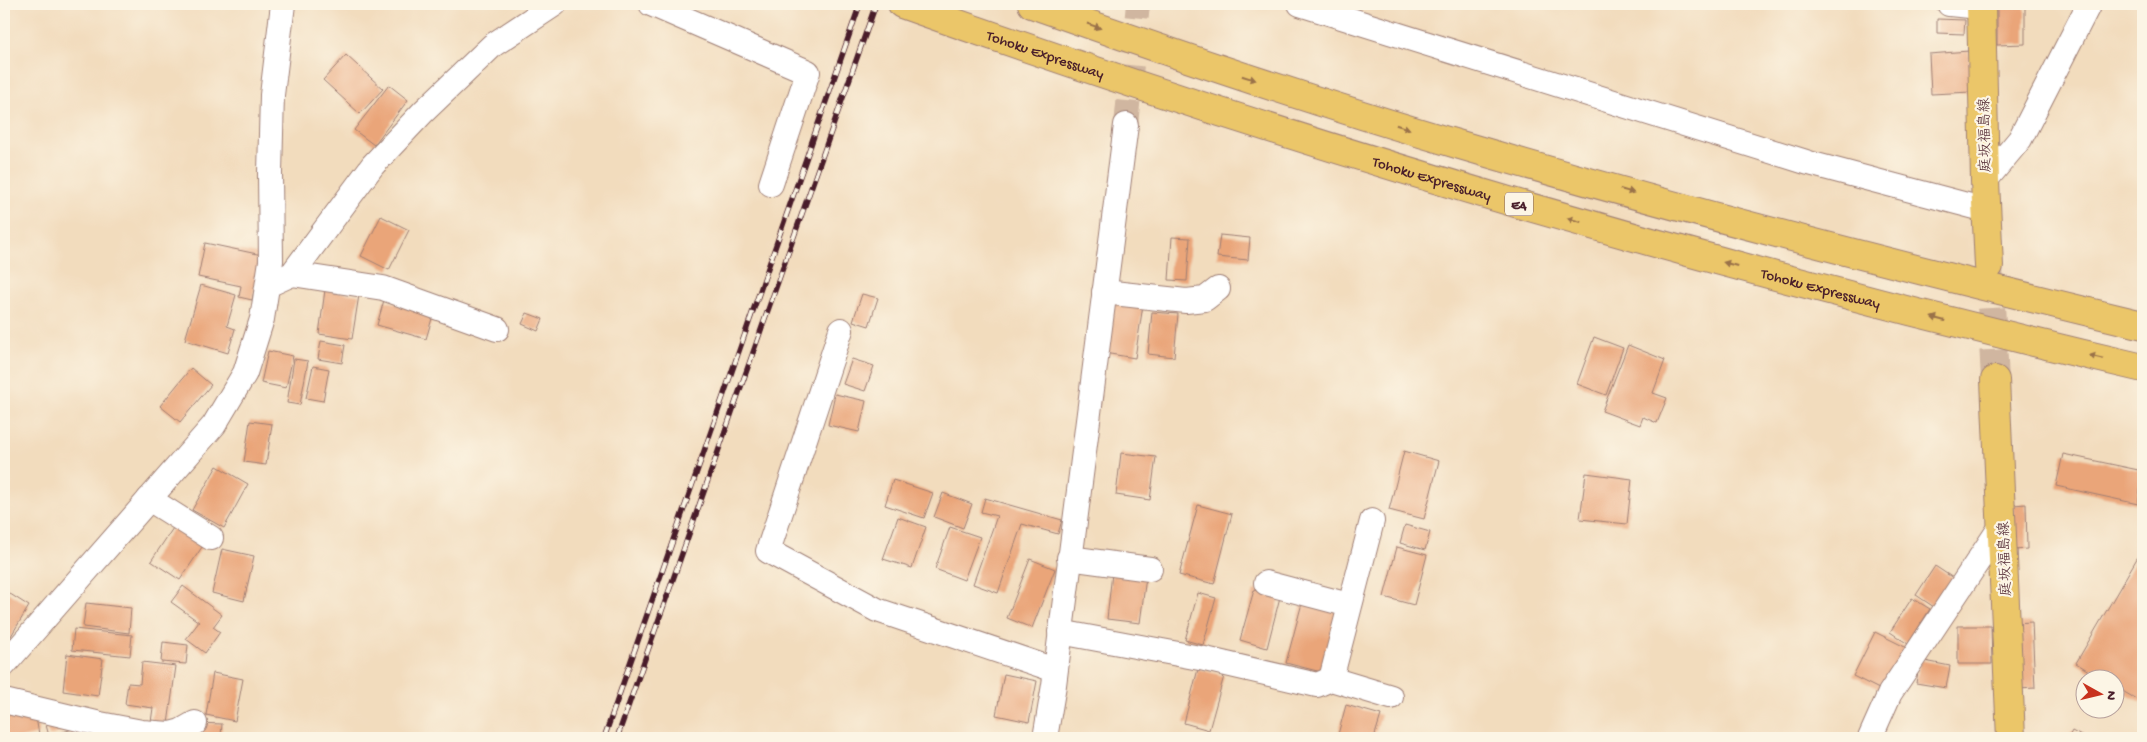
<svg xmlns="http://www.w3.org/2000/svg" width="2147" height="742" font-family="'Gochi Hand','Klee One',sans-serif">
<rect width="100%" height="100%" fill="#fcf5e5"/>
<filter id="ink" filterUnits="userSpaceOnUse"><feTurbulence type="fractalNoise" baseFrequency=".02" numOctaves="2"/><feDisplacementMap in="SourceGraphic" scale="10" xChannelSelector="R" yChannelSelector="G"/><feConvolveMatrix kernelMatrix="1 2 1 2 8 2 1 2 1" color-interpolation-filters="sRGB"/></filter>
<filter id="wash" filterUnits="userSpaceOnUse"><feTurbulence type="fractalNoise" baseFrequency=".0096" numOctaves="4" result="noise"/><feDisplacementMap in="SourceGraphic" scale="20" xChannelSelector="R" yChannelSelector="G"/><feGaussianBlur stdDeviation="1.12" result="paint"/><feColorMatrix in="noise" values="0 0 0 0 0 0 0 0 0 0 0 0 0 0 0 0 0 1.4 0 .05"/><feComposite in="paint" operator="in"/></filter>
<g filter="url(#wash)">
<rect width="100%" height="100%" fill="#f2dcbd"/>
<g id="blocks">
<g fill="#eaa579">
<polygon points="1997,4 2025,4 2025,44 1997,45"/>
<polygon points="1937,19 1965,20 1964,34 1937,33"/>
<polygon points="1969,51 1972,92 1931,94 1929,54"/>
<polygon points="346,55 383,89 360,114 323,80"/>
<polygon points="389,85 408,100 374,145 354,130"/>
<polygon points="381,216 409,230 389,270 361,256"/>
<polygon points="1220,235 1250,238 1248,260 1217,257"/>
<polygon points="1172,237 1190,238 1187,281 1169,280"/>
<polygon points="205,243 262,255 252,300 239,297 241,286 198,277"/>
<polygon points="201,285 236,295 227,326 235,329 228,353 185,340"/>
<polygon points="325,290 359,295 352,339 319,334"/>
<polygon points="862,294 878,298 869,326 853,321"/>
<polygon points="384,300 433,315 426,339 377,325"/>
<polygon points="1112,301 1143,305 1135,358 1104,353"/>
<polygon points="1152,312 1178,314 1174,357 1148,354"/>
<polygon points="527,313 543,319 538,331 522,324"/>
<polygon points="1594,337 1623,348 1606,395 1577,384"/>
<polygon points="321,341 345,345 342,363 318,359"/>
<polygon points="1628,345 1665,360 1653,393 1667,398 1657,423 1643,417 1640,425 1602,411"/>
<polygon points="268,351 293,356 286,388 261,383"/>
<polygon points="294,359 308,361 300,405 287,403"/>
<polygon points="852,359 874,366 865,391 843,384"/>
<polygon points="313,366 329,369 323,401 306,398"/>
<polygon points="191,368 211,385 180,422 160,406"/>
<polygon points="835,394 866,401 859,432 828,425"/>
<polygon points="250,421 272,424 266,465 244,462"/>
<polygon points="1404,451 1439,461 1424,519 1389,510"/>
<polygon points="1121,453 1156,457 1150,500 1116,495"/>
<polygon points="2063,454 2143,471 2138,504 2056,486"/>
<polygon points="217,466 248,484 224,528 192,510"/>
<polygon points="1586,473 1632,479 1627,524 1580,519"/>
<polygon points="893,480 933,493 924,518 885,505"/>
<polygon points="943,493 972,504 963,528 934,517"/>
<polygon points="985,498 1062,520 1058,534 1022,524 998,593 973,584 997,516 981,512"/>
<polygon points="2026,504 2027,549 2014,550 2013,505"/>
<polygon points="1198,505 1232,514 1214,584 1179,575"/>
<polygon points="898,517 926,527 912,568 883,559"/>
<polygon points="175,525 204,544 180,580 151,561"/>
<polygon points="1405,525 1430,532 1425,550 1400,543"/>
<polygon points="950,527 980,537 964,580 935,569"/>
<polygon points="1397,547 1427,555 1414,605 1384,597"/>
<polygon points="2143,548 2143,703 2114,686 2114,680 2103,680 2076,663"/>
<polygon points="222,549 254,556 244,601 212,593"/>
<polygon points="1030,559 1055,569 1032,628 1007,618"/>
<polygon points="1935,566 1953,578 1934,607 1916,595"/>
<polygon points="1112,573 1146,577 1140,623 1107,619"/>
<polygon points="183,586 222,615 213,627 220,632 205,653 186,639 199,622 171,602"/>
<polygon points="4,590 29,606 5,646 4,645"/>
<polygon points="1254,590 1280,597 1267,648 1240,640"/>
<polygon points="1198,593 1216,598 1203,645 1185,640"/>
<polygon points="1912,598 1930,609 1908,644 1890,632"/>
<polygon points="86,603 131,608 129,633 83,627"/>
<polygon points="1302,603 1341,613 1325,673 1286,663"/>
<polygon points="2032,622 2035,688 2018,689 2015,623"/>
<polygon points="1958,626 1991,626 1992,664 1958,664"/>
<polygon points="74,629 132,635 130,656 72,650"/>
<polygon points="1875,632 1905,647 1883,691 1853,676"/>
<polygon points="163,642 188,645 186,664 161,662"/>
<polygon points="67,654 103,659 98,696 63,691"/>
<polygon points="1920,660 1950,666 1946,688 1916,683"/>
<polygon points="142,662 176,666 168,724 151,722 153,708 125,704 128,683 140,684"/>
<polygon points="1198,669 1224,676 1209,730 1184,723"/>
<polygon points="213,673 243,679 235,721 206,715"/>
<polygon points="1004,674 1037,681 1029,722 996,715"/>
<polygon points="1346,705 1381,715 1374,738 1337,738"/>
<polygon points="4,712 36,718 39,734 21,738 4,738"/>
<polygon points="70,718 73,729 49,736 46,725"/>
<polygon points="198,723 222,724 221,736 197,734"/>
<polygon points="2072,731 2085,738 2068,738"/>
</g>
</g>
</g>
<g filter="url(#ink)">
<use href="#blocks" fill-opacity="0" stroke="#9e7e74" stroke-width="1"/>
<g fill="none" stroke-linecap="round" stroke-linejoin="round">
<polyline stroke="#d0b6a0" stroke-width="24" stroke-dasharray="24 12" stroke-linecap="butt" points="1126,125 1138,4"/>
<polyline stroke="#d0b6a0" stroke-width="28" stroke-dasharray="28 14" stroke-linecap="butt" points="1989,266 1995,380"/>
<g stroke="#9e7e74" stroke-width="26">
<g id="minor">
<polyline points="651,4 808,72 771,184"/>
<polyline points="1300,4 1809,163 1986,210"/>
<polyline points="1949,4 1981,7"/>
<polyline points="1985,181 2020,139 2089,4"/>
<polyline points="292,274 383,288 497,329"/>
<polyline points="268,285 292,274 373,165 423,112 493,45 555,4"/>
<polyline points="1104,292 1186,301 1205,299 1218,289"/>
<polyline points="841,330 768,551 877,610 1055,670"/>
<polyline points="149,499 211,538"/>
<polyline points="1069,558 1150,569"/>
<polyline points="1266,583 1349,605"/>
<polyline points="1060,632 1205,659 1317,685 1331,679 1391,697"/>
<polyline points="4,665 214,425 245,373 262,319 271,261 270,173 272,95 283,4"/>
<polyline points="1331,679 1372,521"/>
<polyline points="4,701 100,724 142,732 170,734 181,731 195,723"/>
<polyline points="1045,738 1054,685 1126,125"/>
<polyline points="1870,738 1890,693 2002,525"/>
</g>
</g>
<g stroke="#9e7e74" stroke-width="30">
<g id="major">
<polyline points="1981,4 1985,181 1989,266"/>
<polyline points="1995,380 2011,738"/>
</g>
</g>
<g stroke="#9e7e74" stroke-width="30">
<g id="highway">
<path id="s1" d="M902,4C1309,149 1723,270 2143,368"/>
<path d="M1032,4C1173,54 1314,102 1457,144C1684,211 1913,270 2143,325"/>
</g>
</g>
<use href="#minor" stroke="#fff" stroke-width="24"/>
<use href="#major" stroke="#ebc669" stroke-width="28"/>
<use href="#highway" stroke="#ebc669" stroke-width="28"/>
<g stroke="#4a1f2b" stroke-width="5.5">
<g id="rail">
<polyline points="604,738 860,4"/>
<polyline points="617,738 876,4"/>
</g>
</g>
<use href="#rail" stroke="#fcf5e5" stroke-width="4" stroke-dasharray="11" stroke-linecap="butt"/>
</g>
<defs><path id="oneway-solid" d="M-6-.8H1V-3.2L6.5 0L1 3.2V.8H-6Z" transform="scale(1.25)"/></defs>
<g fill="#9a724a">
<use href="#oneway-solid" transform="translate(1094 26) rotate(19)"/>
<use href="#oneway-solid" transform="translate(1249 78) rotate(18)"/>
<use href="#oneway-solid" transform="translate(1403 127) rotate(18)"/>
<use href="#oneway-solid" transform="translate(1627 191) rotate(16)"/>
<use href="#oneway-solid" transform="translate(1574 220) rotate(-164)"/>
<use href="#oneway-solid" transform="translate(1730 264) rotate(-165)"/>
<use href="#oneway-solid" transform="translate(1938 319) rotate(-165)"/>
<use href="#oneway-solid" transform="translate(2096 357) rotate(-167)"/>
</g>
</g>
<g text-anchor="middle" stroke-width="4.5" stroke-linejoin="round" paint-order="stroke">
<rect fill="#fcf5e5" stroke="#7f5f63" stroke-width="1" x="1505" y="192.5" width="28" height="23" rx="4"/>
<g font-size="14" font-weight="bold" fill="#4a1f2b">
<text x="1519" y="209">E4</text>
</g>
<g font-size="15" fill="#4a1f2b" stroke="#fcf5e5">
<text dy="5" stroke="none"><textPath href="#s1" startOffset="152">Tohoku Expressway</textPath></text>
<text transform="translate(1984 135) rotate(-91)" y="5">庭坂福島線</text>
<text dy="5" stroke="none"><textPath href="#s1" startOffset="558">Tohoku Expressway</textPath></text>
<text dy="5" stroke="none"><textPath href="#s1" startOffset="962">Tohoku Expressway</textPath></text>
<text transform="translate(2004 559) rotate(-92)" y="5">庭坂福島線</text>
</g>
</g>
<rect width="2147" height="742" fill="none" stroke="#fcf5e5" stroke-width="20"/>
<g transform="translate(2100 694) rotate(98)"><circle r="24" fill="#fcf5e5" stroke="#b59f9b"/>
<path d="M0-4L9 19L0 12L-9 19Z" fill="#c8321e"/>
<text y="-8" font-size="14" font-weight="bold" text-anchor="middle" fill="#4a1f2b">N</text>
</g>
</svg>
